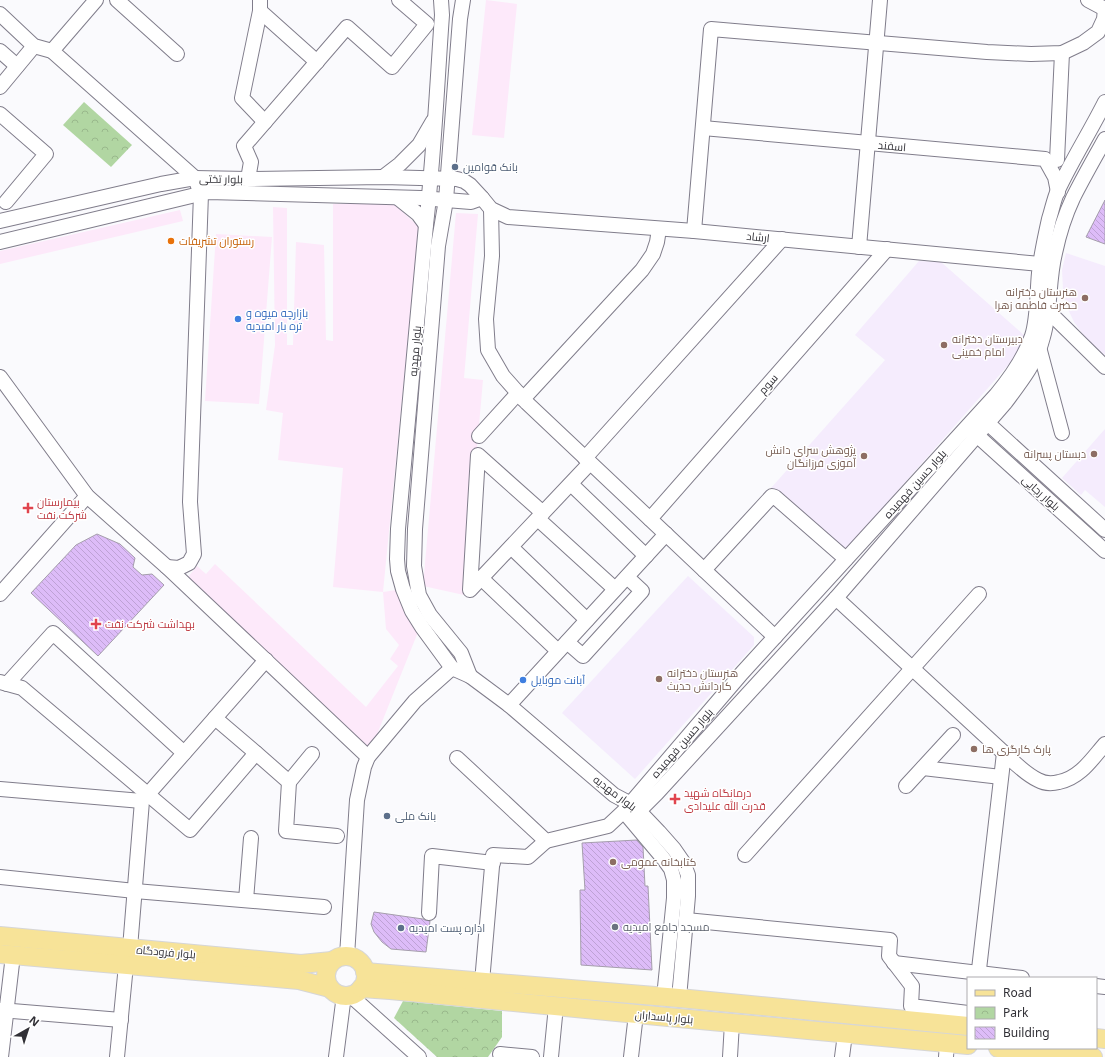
<svg xmlns="http://www.w3.org/2000/svg" width="1105" height="1057" font-family="'Noto Sans',Cairo,sans-serif">
<defs>
<pattern id="park-crowns" width="20" height="18" patternUnits="userSpaceOnUse"><rect width="20" height="18" fill="#b1d6a2"/><path d="M2 6a3 3 0 1 1 6 0M12 15a3 3 0 1 1 6 0" fill="none" stroke="#99b88c"/></pattern>
<pattern id="building-back-hatch" width="6" height="6" patternUnits="userSpaceOnUse"><rect width="6" height="6" fill="#ddbcf8"/><path d="M-1 5l2 2M0 0l6 6M5-1l2 2" fill="none" stroke="#bea2d5"/></pattern>
</defs>
<rect width="100%" height="100%" fill="#fafafd"/>
<g fill="#fde9fa">
<polygon points="486,0 517,4 504,138 472,135"/>
<polygon points="333,204 394,204 419,227 383,592 403,589 418,632 368,757 183,583 197,566 206,574 215,564 366,707 398,666 390,659 399,645 386,629 383,592 333,587 343,468 278,460 283,413 266,410 275,345 273,207 287,208 287,345 293,345 296,242 324,245 326,340 333,341"/>
<polygon points="180,210 183,221 0,264 0,251"/>
<polygon points="456,213 478,214 464,378 483,380 464,595 423,586"/>
<polygon points="216,234 272,237 259,404 205,401"/>
</g>
<g fill="#f5ecfd">
<polygon points="1066,253 1105,266 1105,355 1089,341 1082,333 1074,322 1067,307 1063,289 1062,270"/>
<polygon points="919,261 941,262 1025,336 1017,355 843,553 771,488 885,360 855,335"/>
<polygon points="1105,429 1105,507 1085,490 1081,495 1062,478"/>
<polygon points="688,576 754,637 754,645 635,779 562,713"/>
</g>
<g fill="url(#park-crowns)">
<polygon points="84,102 132,145 111,167 63,125"/>
<polygon points="403,1001 502,1011 502,1037 488,1057 437,1057 394,1018"/>
</g>
<g fill="url(#building-back-hatch)" stroke="#a59eac">
<polygon points="1105,200 1105,244 1086,237"/>
<polygon points="97,534 120,544 135,558 133,567 142,575 152,574 164,585 98,656 31,593 76,545"/>
<polygon points="637,840 643,847 645,886 648,886 652,970 581,965 580,890 585,890 582,843"/>
<polygon points="374,912 423,919 425,920 430,921 426,952 391,949 382,942 374,932 371,924"/>
</g>
<g fill="none" stroke-linecap="round" stroke-linejoin="round">
<g stroke="#807d8b" stroke-width="16">
<g id="minor">
<polyline points="96,0 52,51 195,178 201,194 190,502 194,554 189,563 179,568 167,567"/>
<polyline points="117,0 177,54"/>
<polyline points="260,0 260,11 242,98 265,122"/>
<path d="M441,0L442,15C437,85 434,155 426,225L398,529L397,559L398,571L403,589L412,611L422,627L452,668L470,676L509,705L614,795L631,804L639,811L659,832L674,849L683,862L688,875V896L679,998"/>
<polyline points="463,0 460,19 446,200 438,246 415,529 414,566 419,595 430,615 461,653 470,676"/>
<polyline points="1088,0 1105,9"/>
<polyline points="260,11 317,62"/>
<polyline points="0,14 34,46 52,51"/>
<polyline points="0,51 17,66"/>
<polyline points="0,87 34,46"/>
<polyline points="0,114 46,154 6,202"/>
<polyline points="703,128 1045,159 1055,177 1058,192"/>
<polyline points="1057,160 1062,53"/>
<polyline points="383,177 400,164 419,145 433,121"/>
<polyline points="248,179 251,162 244,146 347,27 392,67 427,24 399,0"/>
<polyline points="398,198 418,214 426,225"/>
<polyline points="491,209 492,256 486,319 488,350 503,376 527,403 775,637"/>
<polyline points="0,221 161,184 195,178 248,179 383,177 457,179 464,181 470,185 482,198 491,209 508,217 694,231 1040,264"/>
<polyline points="694,231 711,29 987,52 1031,54 1062,53 1083,43 1098,32 1104,19 1105,9"/>
<polyline points="0,242 208,192 421,198 471,202 482,198"/>
<polyline points="859,247 880,0"/>
<polyline points="1048,311 1105,367"/>
<polyline points="1039,347 1062,433"/>
<polyline points="0,377 87,496 167,567 368,757"/>
<polyline points="523,399 642,270 653,254 657,242 659,229"/>
<polyline points="981,417 1105,530"/>
<polyline points="970,429 1105,551"/>
<polyline points="479,436 518,393"/>
<polyline points="585,458 782,239"/>
<polyline points="571,484 646,556"/>
<polyline points="543,513 478,455 470,590 590,463"/>
<polyline points="538,519 615,589"/>
<polyline points="650,519 887,249"/>
<polyline points="511,547 587,620"/>
<polyline points="704,570 772,496 775,497 846,559"/>
<polyline points="481,578 558,651"/>
<polyline points="0,594 87,496"/>
<polyline points="836,598 1004,753"/>
<polyline points="567,642 583,656 642,591 627,577"/>
<polyline points="0,682 22,688 190,830 256,753 215,718"/>
<polyline points="7,684 53,633 184,753"/>
<polyline points="509,705 666,534"/>
<polyline points="256,753 289,782 286,831 337,836"/>
<path d="M457,758L546,841L608,826L624,811L742,673L996,395C1011,377 1024,359 1032,336C1038,318 1037,292 1039,273C1041,255 1045,237 1049,219C1052,210 1054,199 1058,190C1072,160 1090,132 1105,102"/>
<polyline points="923,768 1001,777"/>
<polyline points="289,782 312,754"/>
<polyline points="906,786 953,735"/>
<polyline points="0,789 142,801"/>
<polyline points="626,814 663,858 671,869 674,880 674,898 664,997"/>
<path d="M632,819L639,811L657,793L836,598L1005,403C1020,383 1037,362 1043,337C1051,310 1048,281 1055,253C1059,234 1065,215 1073,198C1083,178 1094,159 1105,139"/>
<polyline points="745,855 979,594"/>
<polyline points="0,877 135,891 324,907"/>
<polyline points="246,900 251,838"/>
<polyline points="429,913 432,856 493,863"/>
<polyline points="686,920 890,940 889,956 912,986 911,1006 968,1013"/>
<polyline points="130,948 142,801 266,660"/>
<polyline points="347,956 357,800 364,767 368,757 415,701 452,668"/>
<polyline points="894,963 1022,978"/>
<path d="M978,978L1004,753C1015,763 1025,774 1038,780C1045,784 1051,784 1059,782C1080,778 1092,759 1105,744"/>
<polyline points="482,982 493,855 528,857 546,841"/>
<polyline points="1096,986 1105,987"/>
<polyline points="350,995 419,1057"/>
<polyline points="0,1010 121,1020"/>
<polyline points="1,1057 13,955"/>
<polyline points="117,1057 126,965"/>
<polyline points="336,1057 344,995"/>
<polyline points="503,1057 500,1054 532,1057"/>
<polyline points="551,1057 556,1006"/>
<polyline points="631,1057 636,1014"/>
<polyline points="730,1057 732,1023"/>
<polyline points="842,1057 845,1034"/>
<polyline points="946,1057 947,1043"/>
</g>
</g>
<g stroke="#d6d6d7" stroke-width="20">
<g id="major">
<polyline points="0,936 301,964 332,961"/>
<polyline points="0,954 299,980 330,988"/>
<circle cx="346" cy="976" r="20"/>
<polyline points="365,972 679,998 968,1026"/>
<polyline points="361,988 390,990 668,1017 968,1045"/>
<polyline points="1096,1038 1105,1039"/>
<polyline points="998,1048 1093,1057"/>
</g>
</g>
<use href="#minor" stroke="#fff" stroke-width="14"/>
<use href="#major" stroke="#f7e398" stroke-width="18"/>
</g>
<g fill="#5c6f8a" stroke="#fff" stroke-width="1.5">
<circle cx="455" cy="167" r="4"/>
<circle cx="387" cy="816" r="4"/>
<circle cx="401" cy="928" r="4"/>
</g>
<circle fill="#e8710a" stroke="#fff" stroke-width="1.5" cx="171" cy="241" r="4"/>
<g fill="#8d6e63" stroke="#fff" stroke-width="1.5">
<circle cx="1085" cy="298" r="4"/>
<circle cx="944" cy="345" r="4"/>
<circle cx="1094" cy="454" r="4"/>
<circle cx="864" cy="456" r="4"/>
<circle cx="659" cy="679" r="4"/>
<circle cx="974" cy="749" r="4"/>
<circle cx="613" cy="862" r="4"/>
</g>
<g fill="#3f7fe0" stroke="#fff" stroke-width="1.5">
<circle cx="238" cy="319" r="4"/>
<circle cx="523" cy="680" r="4"/>
</g>
<g fill="#e0444e" stroke="#fff" stroke-width="1.5">
<path d="M26 502h4v4h4v4h-4v4h-4v-4h-4v-4h4z"/>
<path d="M94 618h4v4h4v4h-4v4h-4v-4h-4v-4h4z"/>
<path d="M673 793h4v4h4v4h-4v4h-4v-4h-4v-4h4z"/>
</g>
<circle fill="#6b7280" stroke="#fff" stroke-width="1.5" cx="615" cy="927" r="4"/>
<g text-anchor="middle" stroke-width="3" stroke-linejoin="round" paint-order="stroke">
<g font-size="11" fill="#313036" stroke="#fff">
<text transform="translate(892 146) rotate(5)" y="4">اسفند</text>
<text transform="translate(221 179) rotate(1)" y="4">بلوار تختی</text>
<text transform="translate(758 237) rotate(6)" y="4">ارشاد</text>
<text transform="translate(415 351) rotate(-85)" y="4">بلوار مهدیه</text>
<text transform="translate(768 384) rotate(-49)" y="4">سوم</text>
<text transform="translate(915 484) rotate(-48)" y="4">بلوار حسین فهمیده</text>
<text transform="translate(1041 493) rotate(42)" y="4">بلوار رجایی</text>
<text transform="translate(682 743) rotate(-49)" y="4">بلوار حسین فهمیده</text>
<text transform="translate(615 793) rotate(37)" y="4">بلوار مهدیه</text>
<text transform="translate(166 952) rotate(5)" y="4">بلوار فرودگاه</text>
<text transform="translate(664 1017) rotate(5)" y="4">بلوار پاسداران</text>
</g>
<g font-size="11" fill="#4e5e75" stroke="#fff" text-anchor="start">
<text x="463" y="171">بانک قوامین</text>
<text x="395" y="820">بانک ملی</text>
<text x="409" y="932">اداره پست امیدیه</text>
</g>
<g font-size="11" fill="#c56008" stroke="#fff" text-anchor="start">
<text x="179" y="245">رستوران تشریفات</text>
</g>
<g font-size="11" fill="#785e54" stroke="#fff" text-anchor="start">
<text x="1077" y="296" text-anchor="end">هنرستان دخترانه<tspan x="1077" dy="13">حضرت فاطمه زهرا</tspan></text>
<text x="952" y="343">دبیرستان دخترانه<tspan x="952" dy="13">امام خمینی</tspan></text>
<text x="856" y="454" text-anchor="end">پژوهش سرای دانش<tspan x="856" dy="13">آموزی فرزانگان</tspan></text>
<text x="1086" y="458" text-anchor="end">دبستان پسرانه</text>
<text x="667" y="677">هنرستان دخترانه<tspan x="667" dy="13">کاردانش حدیث</tspan></text>
<text x="982" y="753">پارک کارگری ها</text>
<text x="621" y="866">کتابخانه عمومی</text>
</g>
<g font-size="11" fill="#366cbe" stroke="#fff" text-anchor="start">
<text x="246" y="317">بازارچه میوه و<tspan x="246" dy="13">تره بار امیدیه</tspan></text>
<text x="531" y="684">آبانت موبایل</text>
</g>
<g font-size="11" fill="#be3a42" stroke="#fff" text-anchor="start">
<text x="37" y="506">بیمارستان<tspan x="37" dy="13">شرکت نفت</tspan></text>
<text x="105" y="628">بهداشت شرکت نفت</text>
<text x="684" y="797">درمانگاه شهید<tspan x="684" dy="13">قدرت الله علیدادی</tspan></text>
</g>
<g font-size="11" fill="#5b616d" stroke="#fff" text-anchor="start">
<text x="623" y="931">مسجد جامع امیدیه</text>
</g>
</g>
<rect x="967" y="977" width="130" height="72" fill="#ffffff" stroke="#adacaf"/>
<rect x="975" y="990" width="20" height="6" fill="#f7e398" stroke="#adacaf"/>
<text x="1003" y="997" font-size="12" fill="#313036">Road</text>
<rect x="975" y="1007" width="20" height="12" fill="url(#park-crowns)" stroke="#adacaf"/>
<text x="1003" y="1017" font-size="12" fill="#313036">Park</text>
<rect x="975" y="1027" width="20" height="12" fill="url(#building-back-hatch)" stroke="#adacaf"/>
<text x="1003" y="1037" font-size="12" fill="#313036">Building</text>
<g transform="translate(28 1029) rotate(39)" stroke="#ffffff" stroke-width="3" paint-order="stroke">
<path d="M0-3L7 15L0 10L-7 15Z" fill="#313036"/>
<text y="-6" font-size="11" font-weight="bold" text-anchor="middle" fill="#313036">N</text>
</g>
</svg>
